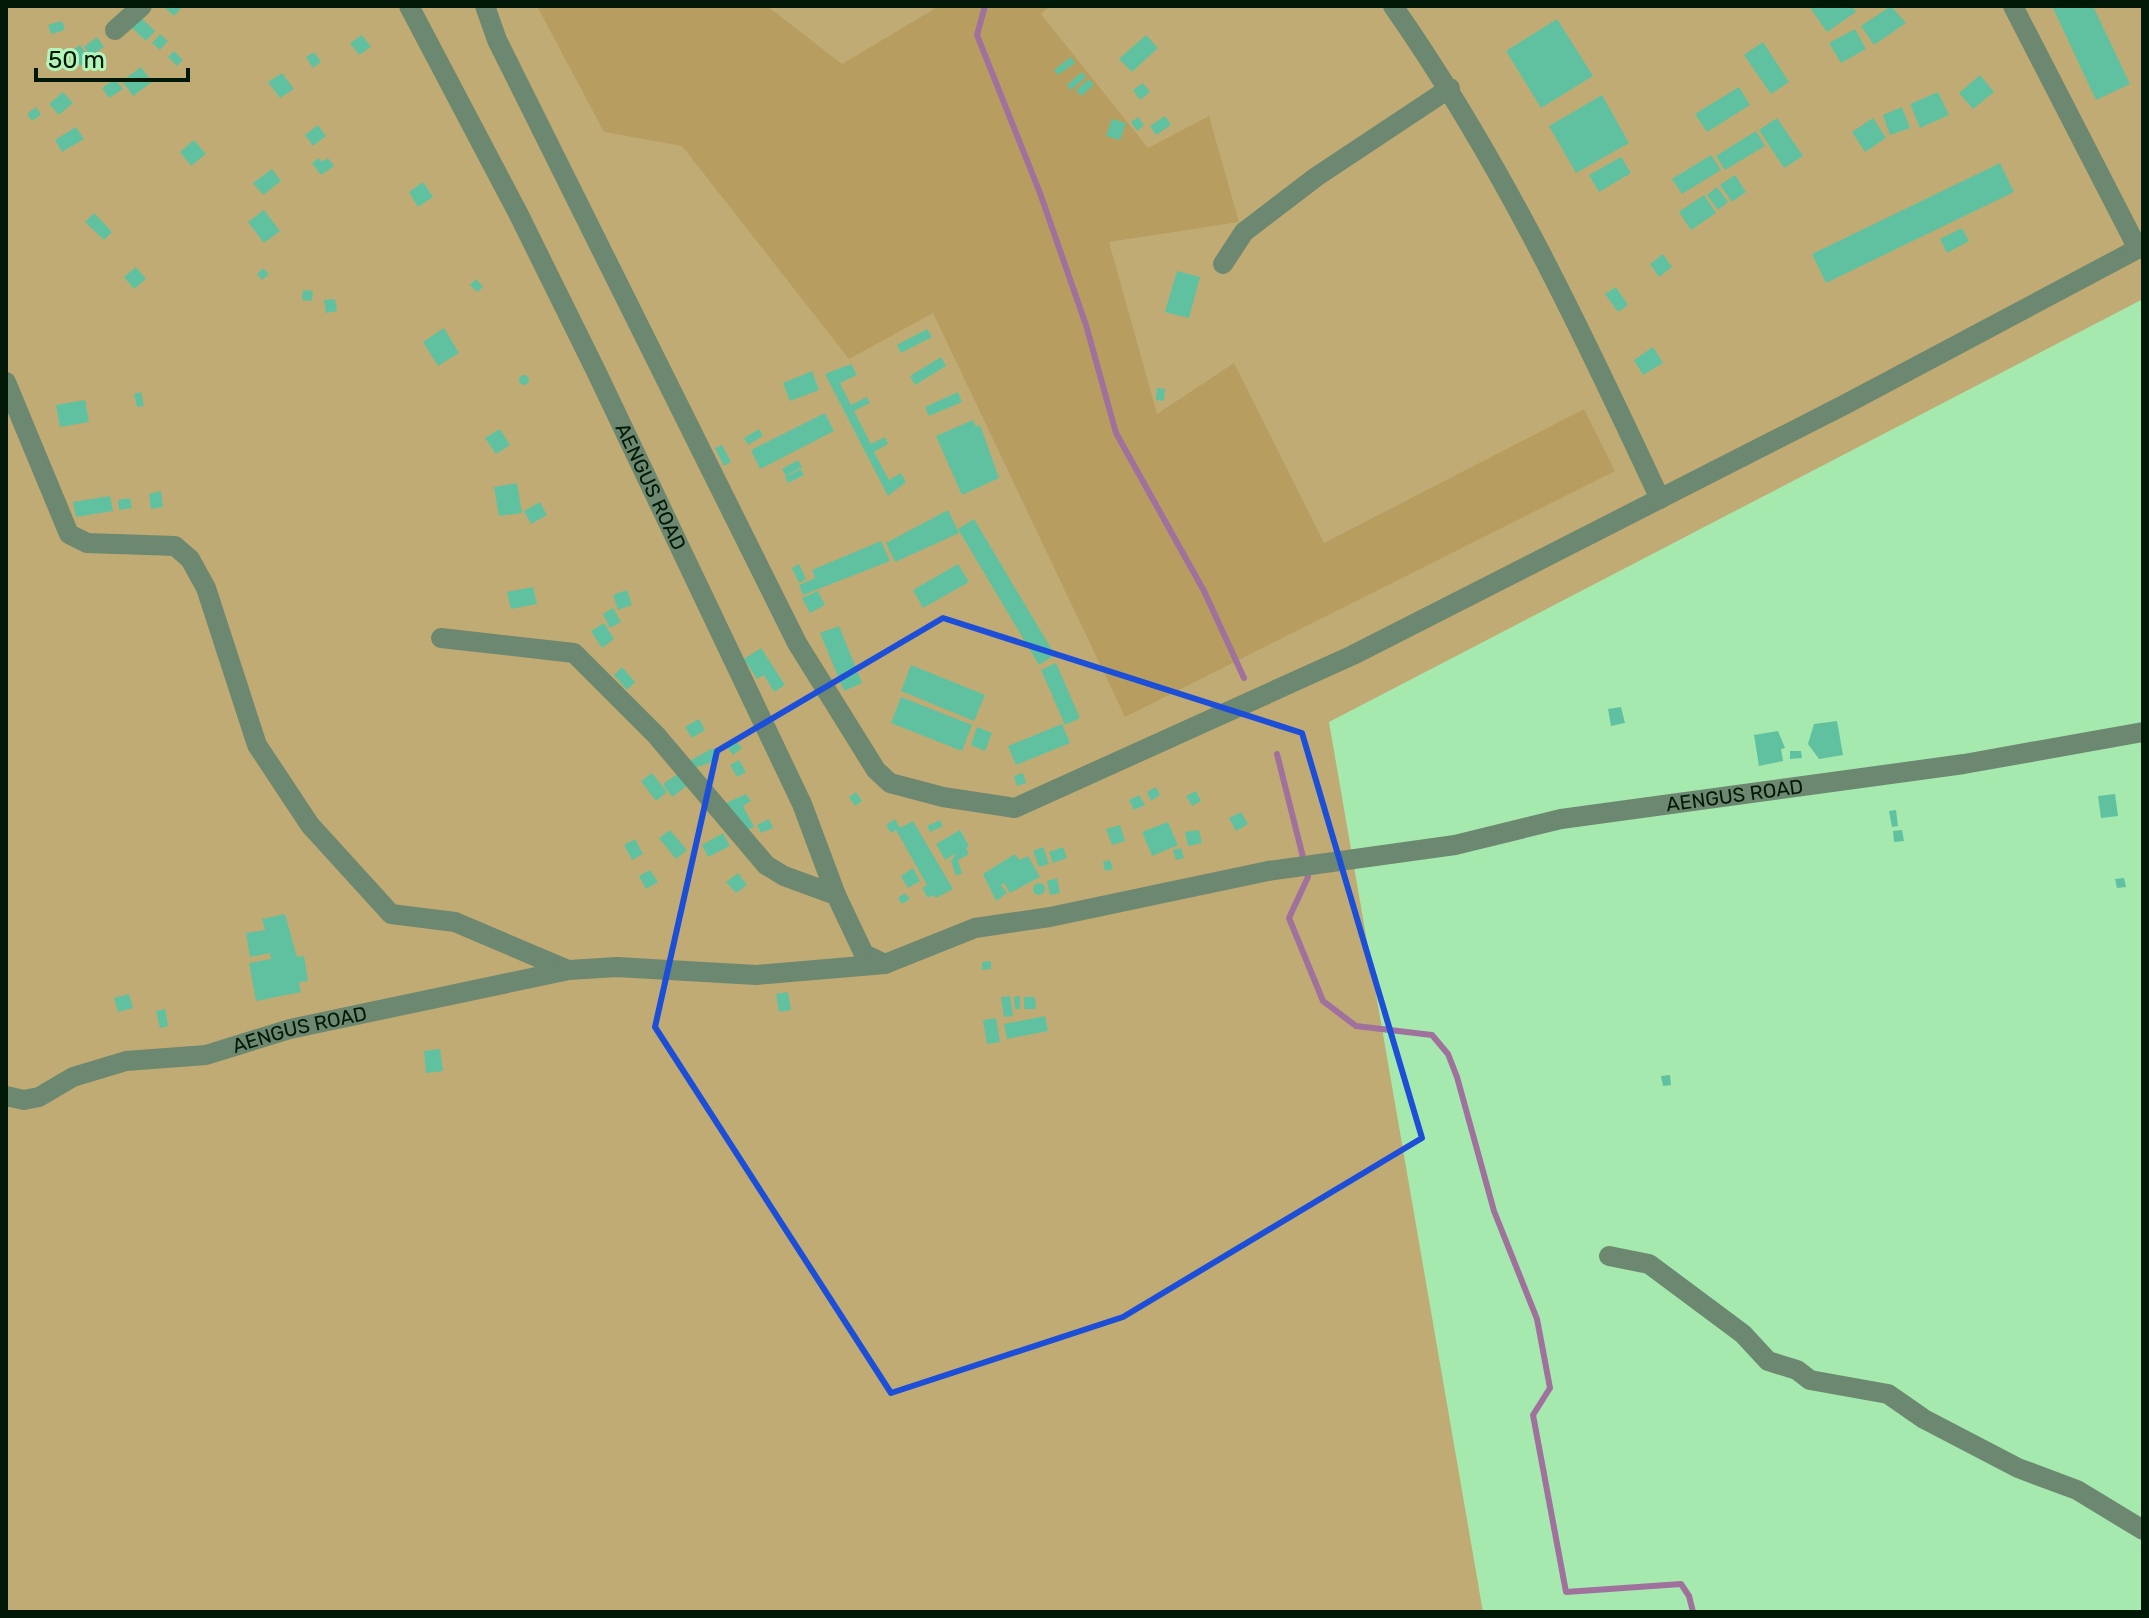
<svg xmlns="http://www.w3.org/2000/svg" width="2149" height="1618" font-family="Rubik,sans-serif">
<rect width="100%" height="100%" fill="#a5e9af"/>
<polygon fill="#c1ab74" points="6,6 2143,6 2143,299 1329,722 1483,1612 6,1612"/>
<polygon fill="#b79e60" points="537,6 767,6 842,64 939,6 1050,6 1041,14 1148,148 1209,116 1239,222 1109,242 1157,414 1234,363 1324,543 1584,409 1615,471 1125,717 933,313 849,359 682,146 604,132"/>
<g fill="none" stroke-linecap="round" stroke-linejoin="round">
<g stroke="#a0719d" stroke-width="6">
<polyline points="985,6 977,35 1040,193 1086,325 1116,433 1204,591 1244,678"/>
<polyline points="1277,754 1308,877 1289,918 1323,1001 1356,1026 1432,1035 1448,1054 1457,1077 1494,1211 1537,1319 1550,1388 1533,1415 1566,1592 1681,1584 1689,1596 1693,1612"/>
</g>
</g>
<g fill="#60c1a0">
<polygon points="163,6 183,6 174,16"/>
<polygon points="1817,6 1852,6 1856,12 1827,32 1811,9"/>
<polygon points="1891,6 1906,23 1874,45 1861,26"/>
<polygon points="2052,6 2093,6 2130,84 2096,100"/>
<polygon points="139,16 155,31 146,41 130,26"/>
<polygon points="1557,19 1593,76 1541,108 1506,51"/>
<polygon points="62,21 65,30 51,34 48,25"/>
<polygon points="1855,29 1866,49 1841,63 1829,43"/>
<polygon points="160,34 168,41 160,50 152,43"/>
<polygon points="362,35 371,47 359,55 350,43"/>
<polygon points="1146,35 1158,48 1132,72 1119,59"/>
<polygon points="97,37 104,47 91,56 84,47"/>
<polygon points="1763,42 1789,82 1771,94 1744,55"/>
<polygon points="80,45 90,59 81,66 70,52"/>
<polygon points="174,51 183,60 177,66 168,57"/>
<polygon points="314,52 321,62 313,68 306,57"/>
<polygon points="1071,57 1075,63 1058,75 1054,70"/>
<polygon points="141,67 152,82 133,96 122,81"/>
<polygon points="1082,72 1086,77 1071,90 1067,85"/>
<polygon points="282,73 294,89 280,98 268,82"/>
<polygon points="1980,75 1994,92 1973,109 1959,93"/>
<polygon points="115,79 123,89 109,98 102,88"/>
<polygon points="1089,79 1094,85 1081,96 1076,90"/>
<polygon points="1143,83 1150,92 1140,100 1133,90"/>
<polygon points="1739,87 1750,105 1707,132 1695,114"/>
<polygon points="63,92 73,103 59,115 49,104"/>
<polygon points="1938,92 1949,115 1920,128 1910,104"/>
<polygon points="1602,95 1629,143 1576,173 1549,126"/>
<polygon points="36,107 41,115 32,121 27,114"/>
<polygon points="1902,107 1910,128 1890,135 1883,115"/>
<polygon points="1165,116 1171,125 1156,135 1150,126"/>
<polygon points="1138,117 1144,125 1137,131 1131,122"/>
<polygon points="1777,118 1803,156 1784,168 1759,130"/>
<polygon points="1873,118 1886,138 1865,152 1852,132"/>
<polygon points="1112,119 1126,123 1120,140 1106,136"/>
<polygon points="318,125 326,136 313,146 305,135"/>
<polygon points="76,127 84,139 62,152 55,140"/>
<polygon points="1756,131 1765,146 1725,170 1716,156"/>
<polygon points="194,140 206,154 191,166 180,152"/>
<polygon points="1711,155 1721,170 1682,194 1672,179"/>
<polygon points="1621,157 1631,173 1599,192 1589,175"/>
<polygon points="319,158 322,162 328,158 334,166 321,175 312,163"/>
<polygon points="2000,163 2014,192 1826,283 1812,254"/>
<polygon points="272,169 281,181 263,195 253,183"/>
<polygon points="1735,175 1746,192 1732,202 1720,185"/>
<polygon points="423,182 433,197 418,207 409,192"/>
<polygon points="1717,187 1728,202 1718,210 1707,195"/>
<polygon points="1704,195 1716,213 1691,230 1679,212"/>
<polygon points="264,210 280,231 264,243 248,222"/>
<polygon points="94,213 112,232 104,240 85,222"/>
<polygon points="1962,228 1969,241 1947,253 1940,239"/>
<polygon points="1663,254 1672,267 1659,277 1650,264"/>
<polygon points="136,267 146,279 134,289 124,277"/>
<polygon points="263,268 269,274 262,280 257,274"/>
<polygon points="1177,271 1200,277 1189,318 1165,312"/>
<polygon points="476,279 483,287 477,292 470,285"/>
<polygon points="1616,287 1628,305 1618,312 1605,294"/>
<polygon points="303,290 313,291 312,301 302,300"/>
<polygon points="335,299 337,311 326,313 324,300"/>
<polygon points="444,328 459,353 438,366 423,342"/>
<polygon points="927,329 932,337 901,353 897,345"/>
<polygon points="1653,347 1663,363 1643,375 1634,360"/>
<polygon points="941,357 946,366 915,385 910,376"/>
<polygon points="851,364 857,375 840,383 851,405 867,397 870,403 854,411 871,444 885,437 888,444 874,452 889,480 901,473 906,482 888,496 825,374"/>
<polygon points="812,371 819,390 790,401 783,383"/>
<circle cx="524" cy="380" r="5"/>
<polygon points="1157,388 1165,389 1164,401 1156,400"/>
<polygon points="141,392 144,406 137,407 134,394"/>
<polygon points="958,392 962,402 929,416 925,407"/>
<polygon points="85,400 89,422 60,427 56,405"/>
<polygon points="825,413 834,431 760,469 751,450"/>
<polygon points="973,420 976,427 980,425 999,478 962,495 936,436"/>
<polygon points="500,429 510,445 496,454 485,438"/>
<polygon points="759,429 763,436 748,445 744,438"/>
<polygon points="722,445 731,462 724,466 715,448"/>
<polygon points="798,460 802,467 786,476 782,469"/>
<polygon points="801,469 804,475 788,483 785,477"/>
<polygon points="517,483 522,513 499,516 494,487"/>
<polygon points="161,491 163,507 151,509 149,494"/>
<polygon points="110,496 113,511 76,517 73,502"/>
<polygon points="130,498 132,508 119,510 118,500"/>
<polygon points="540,502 547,515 531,524 524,511"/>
<polygon points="948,510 959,533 895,562 886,543"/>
<polygon points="974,519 1055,655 1039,665 958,529"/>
<polygon points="881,541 890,561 803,595 799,585 815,578 812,570"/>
<polygon points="799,564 806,579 799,583 792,568"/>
<polygon points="958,564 969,582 923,608 913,590"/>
<polygon points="533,587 537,604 511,609 507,592"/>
<polygon points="627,590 632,605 618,610 613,595"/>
<polygon points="818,591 825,605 810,613 802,598"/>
<polygon points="613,608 621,622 610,628 603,614"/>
<polygon points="604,623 614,639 602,648 591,631"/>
<polygon points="839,626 862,683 844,691 820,633"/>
<polygon points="761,648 785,685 774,692 764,675 757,679 744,659"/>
<polygon points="1056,663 1080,718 1065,725 1041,670"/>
<polygon points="911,665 985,695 974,721 901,691"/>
<polygon points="622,667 635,682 627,690 614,675"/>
<polygon points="901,697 972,725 962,751 891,723"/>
<polygon points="1621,707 1625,723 1611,726 1608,709"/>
<polygon points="699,719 705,730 692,738 685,727"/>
<polygon points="1837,721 1843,755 1819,759 1808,744 1814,724"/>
<polygon points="1062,724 1070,743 1016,765 1008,746"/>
<polygon points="977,727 992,733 985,751 971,745"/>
<polygon points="1778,731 1785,748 1781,749 1783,761 1759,766 1754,735"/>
<polygon points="736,741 742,748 733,755 727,747"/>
<polygon points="713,748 719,760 694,768 691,760"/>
<polygon points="1790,751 1801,751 1802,758 1790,759"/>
<polygon points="739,760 746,772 737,777 730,765"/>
<polygon points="652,773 667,792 656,801 641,781"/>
<polygon points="679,773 688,785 672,797 663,784"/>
<polygon points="1023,773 1026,783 1017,786 1014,776"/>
<polygon points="1156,787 1160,795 1151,801 1147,792"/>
<polygon points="1196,791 1201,801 1192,806 1186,796"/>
<polygon points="856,792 862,801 855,806 849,797"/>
<polygon points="746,794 751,801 743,806 754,827 742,833 726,803"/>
<polygon points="2115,794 2118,816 2101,818 2098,796"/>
<polygon points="1139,795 1145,805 1134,810 1129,800"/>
<polygon points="1896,810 1898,826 1892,827 1889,811"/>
<polygon points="1241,812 1248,824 1236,831 1229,818"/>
<polygon points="769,819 773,828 761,833 757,825"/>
<polygon points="895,819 900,828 913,821 953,889 936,898 933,895 928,898 922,888 927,885 900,837 896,830 891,833 886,825"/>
<polygon points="940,820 943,826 930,832 927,826"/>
<polygon points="1168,822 1178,845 1152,856 1142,832"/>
<polygon points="1120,825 1125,841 1112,845 1106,829"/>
<polygon points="670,830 687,850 676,859 659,838"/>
<polygon points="960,830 969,846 966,848 969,854 958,860 962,873 956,876 951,861 957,853 945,860 936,844"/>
<polygon points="1199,830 1202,843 1188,846 1185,832"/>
<polygon points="1902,830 1904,841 1894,842 1893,831"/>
<polygon points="723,833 730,846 708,857 702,845"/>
<polygon points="635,839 643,854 632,860 624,845"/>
<polygon points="1043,847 1049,864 1039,867 1033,851"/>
<polygon points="1063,847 1067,858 1053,863 1049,852"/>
<polygon points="1181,848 1184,858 1176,860 1173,850"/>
<polygon points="1015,854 1019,860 1028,856 1040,877 1010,893 1004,883 1001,885 1007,893 996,901 983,874"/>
<polygon points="1110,860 1113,869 1105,871 1103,862"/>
<polygon points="913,868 920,881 908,888 901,876"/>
<polygon points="650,870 658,882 646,889 639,876"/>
<polygon points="738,873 747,885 736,893 726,882"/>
<polygon points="1057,878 1060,893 1050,895 1047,881"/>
<polygon points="2124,878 2126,887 2117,888 2115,879"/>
<circle cx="1039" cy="889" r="6"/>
<polygon points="905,893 910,899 902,904 898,898"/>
<polygon points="285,914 297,957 304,956 308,981 299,982 301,992 256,1001 249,963 271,959 270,953 250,957 246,933 265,930 262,919"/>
<polygon points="991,961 991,969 982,970 982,962"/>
<polygon points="788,992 791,1010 779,1012 776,994"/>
<polygon points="129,994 133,1008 118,1012 114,998"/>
<polygon points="1010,996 1013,1016 1004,1017 1001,997"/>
<polygon points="1020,996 1020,1009 1015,1009 1014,997"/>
<polygon points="1024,997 1035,997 1036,1009 1024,1009"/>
<polygon points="165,1009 168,1026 160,1028 156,1011"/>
<polygon points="1045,1016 1048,1031 1007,1039 1004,1024"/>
<polygon points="996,1018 1000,1042 987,1044 983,1020"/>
<polygon points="440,1049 443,1071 426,1073 424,1051"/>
<polygon points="1670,1075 1671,1085 1663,1086 1661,1076"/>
</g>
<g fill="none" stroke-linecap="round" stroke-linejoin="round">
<g stroke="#6d8870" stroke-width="20">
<path id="s1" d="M409,6L518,213L596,371L802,804L836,895L864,954L885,964L975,928L1050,917L1268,871L1455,845L1561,819L1964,764L2143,732"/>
<polyline points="485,6 497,40 797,643 876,770 890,783 943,797 1015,808 1353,655 1844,405 2143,246"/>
<path d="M1393,6C1501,160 1581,329 1660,499"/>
<polyline points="2013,6 2138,249"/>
<polyline points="115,30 142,6"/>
<polyline points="1223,264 1244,232 1316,177 1450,88"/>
<polyline points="6,382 69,534 87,543 175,546 190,559 206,588 257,745 310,825 391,914 455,922 568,970"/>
<polyline points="441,638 574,653 656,735 766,865 784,876 836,895"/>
<path id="s2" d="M6,1096L24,1100L39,1097L73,1077L126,1061L206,1055L290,1029L569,970L617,967L756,975L885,964"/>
<polyline points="1609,1256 1649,1264 1743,1334 1768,1361 1797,1370 1810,1380 1888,1394 1924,1419 2018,1468 2077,1490 2143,1530"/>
</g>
</g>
<path fill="none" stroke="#1d4ed8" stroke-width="6" stroke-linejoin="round" d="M943,618L1302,733L1422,1138L1123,1317L891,1393L655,1027L717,751Z"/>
<g text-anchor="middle" stroke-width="6" stroke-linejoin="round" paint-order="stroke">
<g font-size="20" fill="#001805" stroke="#b2f6bc">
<text dy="7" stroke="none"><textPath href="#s1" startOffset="538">AENGUS ROAD</textPath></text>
<text dy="7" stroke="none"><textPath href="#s1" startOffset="1944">AENGUS ROAD</textPath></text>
<text dy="7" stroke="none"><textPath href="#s2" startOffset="306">AENGUS ROAD</textPath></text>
</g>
</g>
<rect width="2149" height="1618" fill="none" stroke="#001805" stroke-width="16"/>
<path d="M36 68v12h152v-12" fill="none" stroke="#001805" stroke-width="4"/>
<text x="48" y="68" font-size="24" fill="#001805" stroke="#b2f6bc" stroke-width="6" paint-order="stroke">50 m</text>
</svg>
